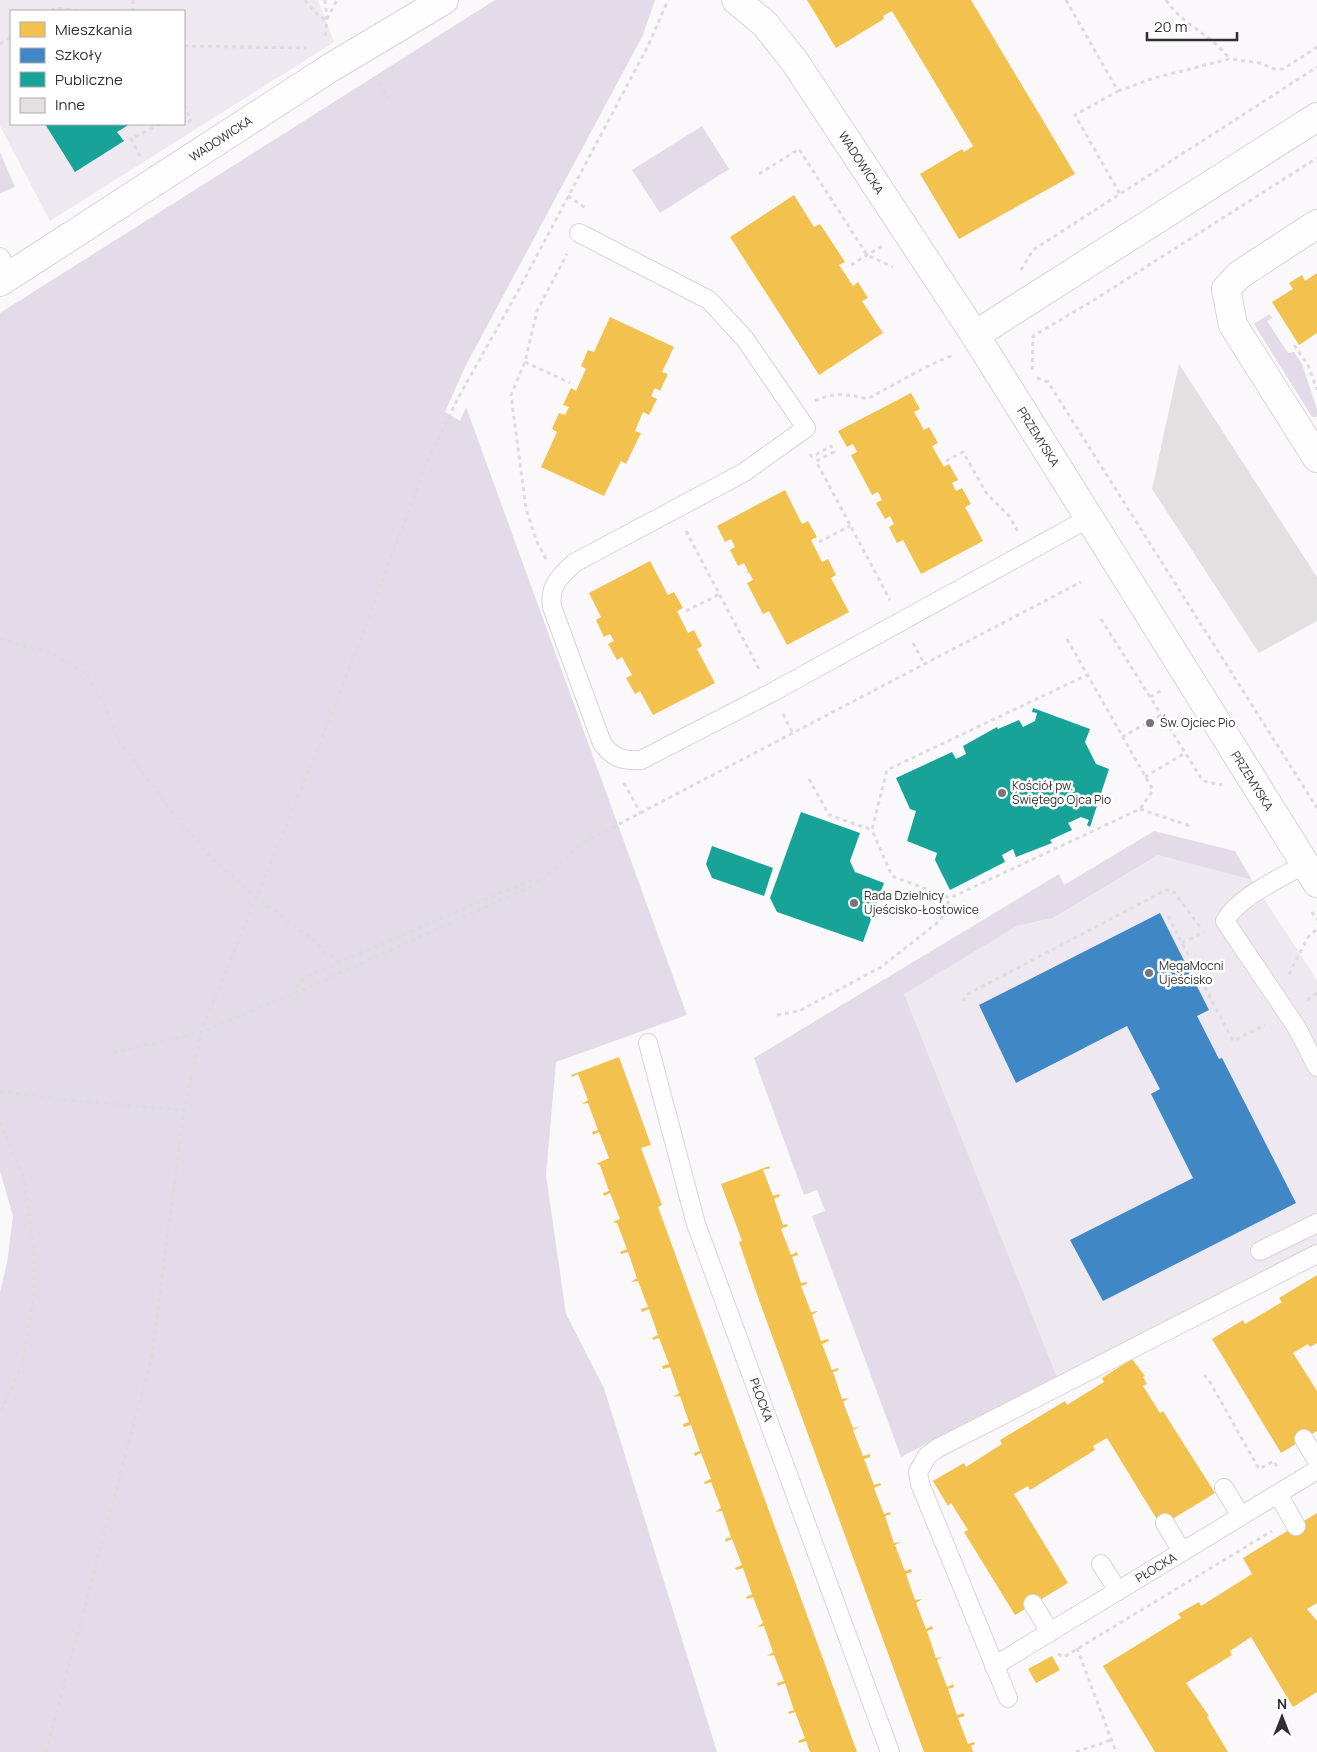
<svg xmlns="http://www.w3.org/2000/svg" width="1317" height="1752" font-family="Manrope,sans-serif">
<rect width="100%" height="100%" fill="#faf8fb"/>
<g fill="#eee9f0" fill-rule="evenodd">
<path d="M0,0H318L334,42L50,221L0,126ZM11,11H184V124H11Z"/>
<polygon points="1158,855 1252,880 1317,980 1317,1245 1057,1377 903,994 1017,926 1053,918"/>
</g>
<g fill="#e4dbe8">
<polygon points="495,0 655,0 643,35 465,367 445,412 460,421 466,407 687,1015 556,1062 546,1175 566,1314 604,1388 717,1752 0,1752 0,1292 7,1263 13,1216 0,1171 0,313"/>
<polygon points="702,126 729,169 660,213 632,170"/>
<polygon points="0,152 15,187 0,193"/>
<polygon points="1269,314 1272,318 1267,321 1288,353 1294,352 1302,364 1317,409 1317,417 1312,417 1254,324"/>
<polygon points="1154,831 1235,851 1252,880 1158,855 1053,918 1017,926 904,994 1057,1377 901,1457 812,1216 825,1211 817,1190 804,1195 754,1058 1059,874 1064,885"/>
</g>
<g fill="#f2c14e">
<polygon points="807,0 971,0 1075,174 959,239 920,174 962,149 964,152 973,146 892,11 883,16 884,19 836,48"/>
<polygon points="794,195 814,227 820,224 845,262 839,265 853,286 858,282 868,298 862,301 883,333 819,375 730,237"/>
<polygon points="1317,273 1317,333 1299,345 1272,302 1293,289 1289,283 1302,275 1305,281"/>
<polygon points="610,317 674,347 662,372 668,374 660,391 655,388 651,396 657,399 649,415 643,412 635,431 641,433 626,464 621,461 604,496 541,467 557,432 552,429 559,413 565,415 569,407 563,405 571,388 576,391 586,369 581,366 588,350 594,352"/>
<polygon points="911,393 920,409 914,412 924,430 929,427 938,443 932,446 944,467 949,464 958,480 952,483 956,491 962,488 971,504 965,507 983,541 921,574 903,540 897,543 889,527 894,524 890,516 885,519 876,503 882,500 878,492 872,495 851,455 857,452 853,444 847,447 838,431"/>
<polygon points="785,490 802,524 808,521 817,537 811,540 822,562 828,559 836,575 831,578 849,612 787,645 769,611 763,614 747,583 753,580 749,572 744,573 748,571 744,563 738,566 730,550 735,547 731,539 725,542 717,526"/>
<polygon points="650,561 668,595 674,592 683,608 677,611 688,633 694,630 702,646 697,649 715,683 653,715 640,691 635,694 626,678 632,675 622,657 617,660 608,644 614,641 610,634 604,637 596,620 601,617 589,593"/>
<polygon points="619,1057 651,1145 641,1148 662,1205 658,1207 857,1752 810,1752 806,1741 799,1743 798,1741 805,1738 795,1712 789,1714 788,1712 794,1710 785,1683 778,1686 777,1683 784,1681 774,1655 767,1656 773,1652 764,1626 757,1627 763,1623 753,1597 747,1599 746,1597 752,1594 743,1568 737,1570 735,1568 742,1565 732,1539 726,1542 725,1539 731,1537 722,1511 715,1512 721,1508 711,1482 705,1484 704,1482 711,1479 701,1453 695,1456 694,1453 700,1451 691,1425 684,1427 683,1424 689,1422 680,1396 673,1397 679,1393 670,1367 663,1369 662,1366 669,1364 659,1338 653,1340 652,1338 658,1335 649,1309 642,1312 641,1309 648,1307 638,1281 631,1282 637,1278 628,1252 621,1254 620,1252 627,1249 617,1223 613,1222 620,1219 610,1193 604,1196 603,1193 609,1191 600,1165 596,1164 609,1158 599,1132 593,1135 592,1132 598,1130 588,1103 582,1104 588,1100 578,1074 572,1077 571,1075"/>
<polygon points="769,1166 770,1168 763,1170 773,1196 779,1194 780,1196 774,1199 783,1225 787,1224 788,1226 781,1229 791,1255 797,1252 798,1255 792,1257 801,1283 807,1282 807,1284 801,1286 811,1312 818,1311 812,1315 821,1341 828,1339 829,1341 822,1344 832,1370 838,1368 839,1370 833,1372 842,1399 849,1398 843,1402 853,1428 860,1427 853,1430 863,1456 870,1454 870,1457 864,1459 874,1485 880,1483 881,1485 874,1488 884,1514 890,1512 891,1514 885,1516 894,1543 901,1542 895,1545 905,1571 911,1569 912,1572 906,1574 915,1600 922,1599 916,1603 926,1629 932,1626 933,1629 927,1631 936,1658 943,1657 937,1660 947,1687 953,1684 954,1687 948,1689 957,1715 963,1713 965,1716 958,1718 968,1744 974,1742 975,1744 971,1746 973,1752 924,1752 759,1300 739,1242 742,1241 721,1184"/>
<polygon points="1317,1275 1317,1343 1310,1347 1308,1344 1293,1353 1317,1391 1317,1431 1281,1453 1212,1339 1243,1320 1245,1324 1282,1302 1279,1298"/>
<polygon points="1132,1359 1145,1376 1143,1377 1147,1384 1143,1386 1160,1413 1163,1411 1215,1493 1161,1526 1107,1438 1093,1446 1095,1450 1030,1490 1028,1486 1014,1494 1068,1583 1015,1615 964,1532 968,1530 951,1503 948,1506 933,1481 964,1463 966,1467 1002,1444 1000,1440 1065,1401 1067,1405 1104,1382 1102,1378"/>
<polygon points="1317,1513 1317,1603 1307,1609 1317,1621 1317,1692 1293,1707 1251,1637 1230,1651 1232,1655 1186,1683 1209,1716 1207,1717 1228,1752 1155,1752 1103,1666 1181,1618 1178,1614 1199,1602 1201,1606 1252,1574 1243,1558"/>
<polygon points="1052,1656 1060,1670 1036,1683 1028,1669"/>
</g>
<polygon fill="#3f88c5" points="1160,913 1209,1010 1197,1016 1219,1059 1222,1058 1296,1203 1103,1301 1070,1240 1193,1178 1151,1094 1160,1089 1127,1026 1016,1083 979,1005"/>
<g fill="#17a398">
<polygon points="45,124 130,124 117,132 124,141 75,172"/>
<polygon points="1033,708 1090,729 1085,742 1096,764 1109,769 1090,827 1087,825 1089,820 1081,817 1068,823 1072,830 1050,840 1052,843 1016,857 1013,849 1002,855 1005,862 950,890 935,860 937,853 907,841 916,811 910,809 896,778 952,752 956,759 966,754 963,746 997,727 998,729 1019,720 1023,727 1035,721 1037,713 1032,712"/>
<polygon points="801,812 860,833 850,861 855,872 884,883 863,942 777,912 770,898"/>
<polygon points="712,846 773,868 764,896 712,878 706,864"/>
</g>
<polygon fill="#e2e0e1" points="1179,364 1317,577 1317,621 1259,653 1152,489"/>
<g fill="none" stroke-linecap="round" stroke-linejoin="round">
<g stroke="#d7d5d7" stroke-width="20">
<g id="lane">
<path d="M579,233L709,300L745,339L806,428L743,473L574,563C559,577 549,586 552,607L602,743C613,758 622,761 641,760L771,693L1089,518"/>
<polyline points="0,257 10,276"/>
<path d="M1305,864C1281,878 1238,897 1225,921L1297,1028L1317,1067"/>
<polyline points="648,1043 696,1224 890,1752"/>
<polyline points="1260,1251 1317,1223"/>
<polyline points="1304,1439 1317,1461"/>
<polyline points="1224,1488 1241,1516"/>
<polyline points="1278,1494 1296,1526"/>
<polyline points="1165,1523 1182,1552"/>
<polyline points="1101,1564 1118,1591"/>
<polyline points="1033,1604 1050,1632"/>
<polyline points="994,1666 1317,1470"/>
<polyline points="1008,1698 920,1484 918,1472 927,1456 938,1448 1317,1254"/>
</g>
</g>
<g stroke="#d7d5d7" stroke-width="30">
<g id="street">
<polyline points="736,0 765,24 795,62 975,335 1317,883"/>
<polyline points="1317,224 1239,275 1226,289 1233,325 1317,458"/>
<polyline points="0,282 330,68 444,0"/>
<polyline points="975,335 1317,117"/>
</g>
</g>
<g stroke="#dddcdd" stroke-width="3" stroke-dasharray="4 4" stroke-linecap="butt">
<polyline points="133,0 133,11"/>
<polyline points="305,0 317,14 326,20"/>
<polyline points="325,0 327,20 325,38"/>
<polyline points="1066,0 1118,91 1075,115 1120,194"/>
<path d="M1166,0C1182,25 1213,35 1229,59"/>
<polyline points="51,11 56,8 79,11"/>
<polyline points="327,19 337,0"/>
<polyline points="0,44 11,37"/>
<polyline points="184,46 306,48"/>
<polyline points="373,77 390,98"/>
<polyline points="1118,91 1154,78 1229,59 1260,63 1274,69 1283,69 1317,47"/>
<polyline points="184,105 191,120 186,123"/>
<polyline points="140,156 131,139 160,124"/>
<polyline points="759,174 799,149 867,255 893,267"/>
<polyline points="568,196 587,209"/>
<polyline points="851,265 882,246"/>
<polyline points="1021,270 1033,250 1317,67"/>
<polyline points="1294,345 1308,365 1317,390"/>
<polyline points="525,362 570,383"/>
<polyline points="1032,370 1033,336 1094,300 1317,158"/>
<polyline points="1037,378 1048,382 1317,808"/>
<path d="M815,401C833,392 848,394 867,399L930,365L953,355"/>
<polyline points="810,454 812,457 831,446 834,452 816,461 890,600"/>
<polyline points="946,461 963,452 987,494 1010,517 1018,532"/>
<polyline points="686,531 760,671"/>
<polyline points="819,542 850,526"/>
<polyline points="546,559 537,542 526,509 511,395 525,362 537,311 567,254"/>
<polyline points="686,611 720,594"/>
<polyline points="1101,619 1203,781 1222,785"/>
<polyline points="0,639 52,653 87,674 105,706 117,738 171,810 213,860 255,896 317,943 324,952 340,962"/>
<polyline points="1067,639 1153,790 1140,809 950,898 892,876 872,830 887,770 1087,675"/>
<polyline points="913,643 925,665"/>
<polyline points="1150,697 1162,690"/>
<polyline points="783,714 793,734"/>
<polyline points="1122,737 1161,715"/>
<polyline points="1145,777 1185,753"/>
<polyline points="809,779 829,815 872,830"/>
<polyline points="624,783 641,814"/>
<polyline points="1140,809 1190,826"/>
<polyline points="1312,912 1317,920"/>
<polyline points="1168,916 1233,1041 1265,1025"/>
<polyline points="1182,943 1204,932"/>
<polyline points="1289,974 1308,937 1317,929"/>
<polyline points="292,994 304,978 497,894 532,881 541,880"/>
<polyline points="1307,1000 1317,993"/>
<polyline points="963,1001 966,995 1166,890 1173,891 1201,928"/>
<polyline points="777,1015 799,1011 881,967 941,920 950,898"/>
<polyline points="113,1053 201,1032 300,991 537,884 581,844 1081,582"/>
<polyline points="0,1091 65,1100 184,1110"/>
<polyline points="0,1122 24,1179 34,1249 34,1295 22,1365 0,1413"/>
<polyline points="1204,1375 1210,1382 1259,1469 1274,1461 1277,1467"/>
<polyline points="1077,1648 1116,1752"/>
<polyline points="1058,1654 1064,1657 1077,1649 1272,1531"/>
<polyline points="46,1752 152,1355 184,1110 201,1032 338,699 427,462 458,398 517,293 648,46 668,0"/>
<polyline points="1076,1752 1111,1740"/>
</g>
<use href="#lane" stroke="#fefefe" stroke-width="18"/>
<use href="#street" stroke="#fefefe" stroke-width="28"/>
</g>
<g fill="#777578" stroke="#fff" stroke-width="2">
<circle cx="1150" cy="723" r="5"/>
<circle cx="1002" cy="793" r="5"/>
<circle cx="854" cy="903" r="5"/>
<circle cx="1149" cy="973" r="5"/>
</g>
<g text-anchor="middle" stroke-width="5" stroke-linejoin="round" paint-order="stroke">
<g font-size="12" fill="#302f31" stroke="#fff">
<text transform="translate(221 139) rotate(-33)" y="4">WADOWICKA</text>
<text transform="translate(861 163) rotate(57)" y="4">WADOWICKA</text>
<text transform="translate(1038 437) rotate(58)" y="4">PRZEMYSKA</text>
<text transform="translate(1252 781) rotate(58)" y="4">PRZEMYSKA</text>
<text transform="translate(761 1400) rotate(70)" y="4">PŁOCKA</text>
<text transform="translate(1156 1568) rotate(-31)" y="4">PŁOCKA</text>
</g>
<g font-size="12" fill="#302f31" stroke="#fff" text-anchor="start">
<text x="1160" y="727">Św. Ojciec Pio</text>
<text x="1012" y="790">Kościół pw.<tspan x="1012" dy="14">Świętego Ojca Pio</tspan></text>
<text x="864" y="900">Rada Dzielnicy<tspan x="864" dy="14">Ujeścisko-Łostowice</tspan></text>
<text x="1159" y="970">MegaMocni<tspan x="1159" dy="14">Ujeścisko</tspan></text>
</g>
</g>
<rect x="10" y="10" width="175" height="115" fill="#ffffff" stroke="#acacad"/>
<rect x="20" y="22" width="25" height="15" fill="#f2c14e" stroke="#acacad"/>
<text x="55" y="35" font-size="15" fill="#302f31">Mieszkania</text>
<rect x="20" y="48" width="25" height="15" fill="#3f88c5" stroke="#acacad"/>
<text x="55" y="60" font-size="15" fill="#302f31">Szkoły</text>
<rect x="20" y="72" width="25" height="15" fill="#17a398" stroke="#acacad"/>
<text x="55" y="85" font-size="15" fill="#302f31">Publiczne</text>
<rect x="20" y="98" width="25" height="15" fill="#e2e0e1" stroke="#acacad"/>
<text x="55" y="110" font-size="15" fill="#302f31">Inne</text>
<g transform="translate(1282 1717)" stroke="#ffffff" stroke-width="4" paint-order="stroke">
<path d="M0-4L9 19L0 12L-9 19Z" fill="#302f31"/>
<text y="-8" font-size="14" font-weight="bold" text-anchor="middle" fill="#302f31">N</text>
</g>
<path d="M1147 32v8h90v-8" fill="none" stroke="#302f31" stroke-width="2.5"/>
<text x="1154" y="32" font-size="15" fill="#302f31" stroke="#ffffff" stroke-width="4" paint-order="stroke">20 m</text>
</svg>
